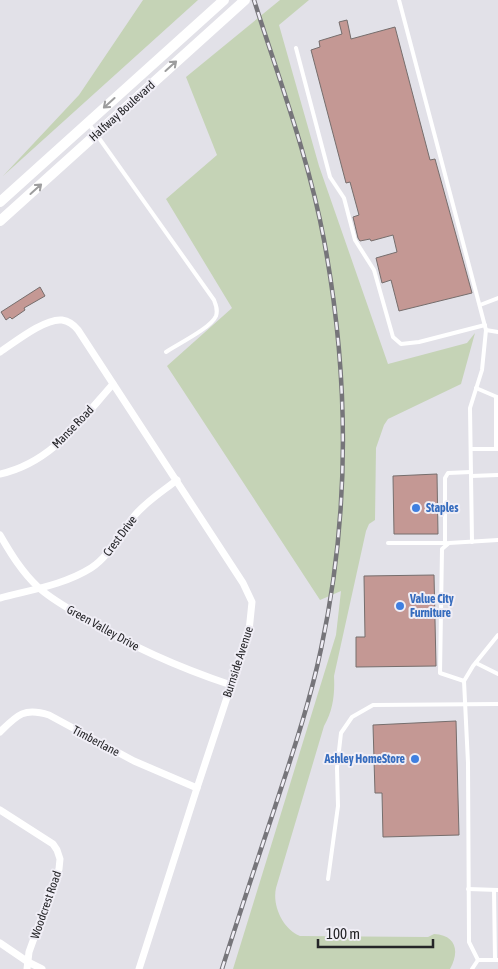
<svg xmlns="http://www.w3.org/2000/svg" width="498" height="969" font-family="'Asap Condensed',sans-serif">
<rect width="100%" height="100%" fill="#e2e1e8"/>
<g fill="#c5d3b6">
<polygon points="143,0 198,0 3,176 79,95"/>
<path d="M280,0H309L279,25L319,166L388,364L467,343L475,333L461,384L388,419L384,425L376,448L375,520L369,524L366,531L334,676C335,694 333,711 324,726L276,888C272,906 283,929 300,936L428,937L434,934C456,935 460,951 450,969H233L336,635L341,591L320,600L167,366L232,308L166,199L217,155L186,77Z"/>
</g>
<g fill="#c49894" stroke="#766e6d">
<polygon points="347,20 351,39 395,27 430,160 435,159 472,293 399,311 391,280 382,283 376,258 397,252 393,235 371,241 370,239 360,241 358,238 353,217 359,215 350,182 346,183 311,50 320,47 319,41 342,34 339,22"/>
<polygon points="40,287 45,296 24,308 25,310 12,319 10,317 6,320 1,312"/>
<polygon points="437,474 438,534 394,534 393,476"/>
<polygon points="434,575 436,666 356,667 356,637 365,637 364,576"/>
<polygon points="456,721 459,835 383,837 382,793 375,793 373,725"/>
</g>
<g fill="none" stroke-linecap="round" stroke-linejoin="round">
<g stroke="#fff" stroke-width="4">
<polyline points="399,0 486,330 482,370 470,408 472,542"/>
<polyline points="296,48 330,177 344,198 355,240 374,270 393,337 401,344 419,342 485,325"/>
<path d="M89,124L214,300C216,305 218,310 216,316C211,328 178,344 166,352"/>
<polyline points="480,305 498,298"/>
<polyline points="486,330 498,332"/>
<polyline points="476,388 497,397"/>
<polyline points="471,449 498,449"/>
<polyline points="496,449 496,397"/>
<polyline points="471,476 498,475"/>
<polyline points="388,543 447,543"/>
<polyline points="445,543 445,478 448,473 471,472"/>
<polyline points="476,663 498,674"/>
<polyline points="464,681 440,673 442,549 449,543 498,540"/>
<polyline points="328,879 338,806 337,768 341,733 352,717 373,705 498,704"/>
<polyline points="468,889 498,890"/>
<polyline points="494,890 495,960"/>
<polyline points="478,960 469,942 468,763 464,681 473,666 498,635"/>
<polyline points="478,960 498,960"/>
<polyline points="472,969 478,960"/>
</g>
<g stroke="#fff" stroke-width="7">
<path d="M0,352C15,342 45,318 62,320C69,321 74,325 78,330L243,583L252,602L249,631L197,788L139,969"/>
<path d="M0,474C51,463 80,421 113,384"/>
<path d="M0,535C11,554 22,572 38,587C52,600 70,609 86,619C132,647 180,668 231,685"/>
<path d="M0,598C30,590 64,585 91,568C111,555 120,532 135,515C147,501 163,491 177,480"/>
<path d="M0,732C17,715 24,707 49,715L134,761L197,788"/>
<polyline points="0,810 53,844 57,850 60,859 59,869 29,952 27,969"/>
<polyline points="0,943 28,962 42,969"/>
</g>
<g stroke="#fff" stroke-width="10">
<polyline points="0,202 224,0"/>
<polyline points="0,221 245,0"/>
</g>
<g stroke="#76757a" stroke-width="4.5">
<path id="rail" d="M222,969C239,915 257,861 275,807C292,755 310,702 321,649C350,514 349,375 324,240C309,159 279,79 254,0"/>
</g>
<use href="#rail" stroke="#f0eef6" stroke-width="2.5" stroke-dasharray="8" stroke-linecap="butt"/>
</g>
<defs><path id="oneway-shaft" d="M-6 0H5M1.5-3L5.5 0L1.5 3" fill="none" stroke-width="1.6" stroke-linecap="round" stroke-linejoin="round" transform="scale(1.25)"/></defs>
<g stroke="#9d9d9e">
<use href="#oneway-shaft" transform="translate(171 66) rotate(-42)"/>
<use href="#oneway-shaft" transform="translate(109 103) rotate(138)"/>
<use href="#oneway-shaft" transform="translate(36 189) rotate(-42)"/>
</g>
<g fill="#3f7fe0" stroke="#f0eef6" stroke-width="2">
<circle cx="416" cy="508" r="5"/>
<circle cx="400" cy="606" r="5"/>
<circle cx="415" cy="759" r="5"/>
</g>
<g text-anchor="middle" stroke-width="4" stroke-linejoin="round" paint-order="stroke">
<g font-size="12" fill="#252528" stroke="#f0eef6">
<text transform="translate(122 111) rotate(-42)" y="4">Halfway Boulevard</text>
<text transform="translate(73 427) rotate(-46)" y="4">Manse Road</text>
<text transform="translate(120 536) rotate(-53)" y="4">Crest Drive</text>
<text transform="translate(103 628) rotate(29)" y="4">Green Valley Drive</text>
<text transform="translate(238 662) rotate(-72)" y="4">Burnside Avenue</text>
<text transform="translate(96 741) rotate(28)" y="4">Timberlane</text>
<text transform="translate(46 905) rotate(-71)" y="4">Woodcrest Road</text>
</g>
<g font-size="12" font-weight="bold" fill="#366cbe" stroke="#f0eef6" text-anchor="start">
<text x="426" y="512">Staples</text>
<text x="410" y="603">Value City<tspan x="410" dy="14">Furniture</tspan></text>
<text x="405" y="763" text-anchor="end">Ashley HomeStore</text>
</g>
</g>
<path d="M318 939v8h115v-8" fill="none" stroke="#252528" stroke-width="2.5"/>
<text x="326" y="939" font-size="15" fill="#252528" stroke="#f0eef6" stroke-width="4" paint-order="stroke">100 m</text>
</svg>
